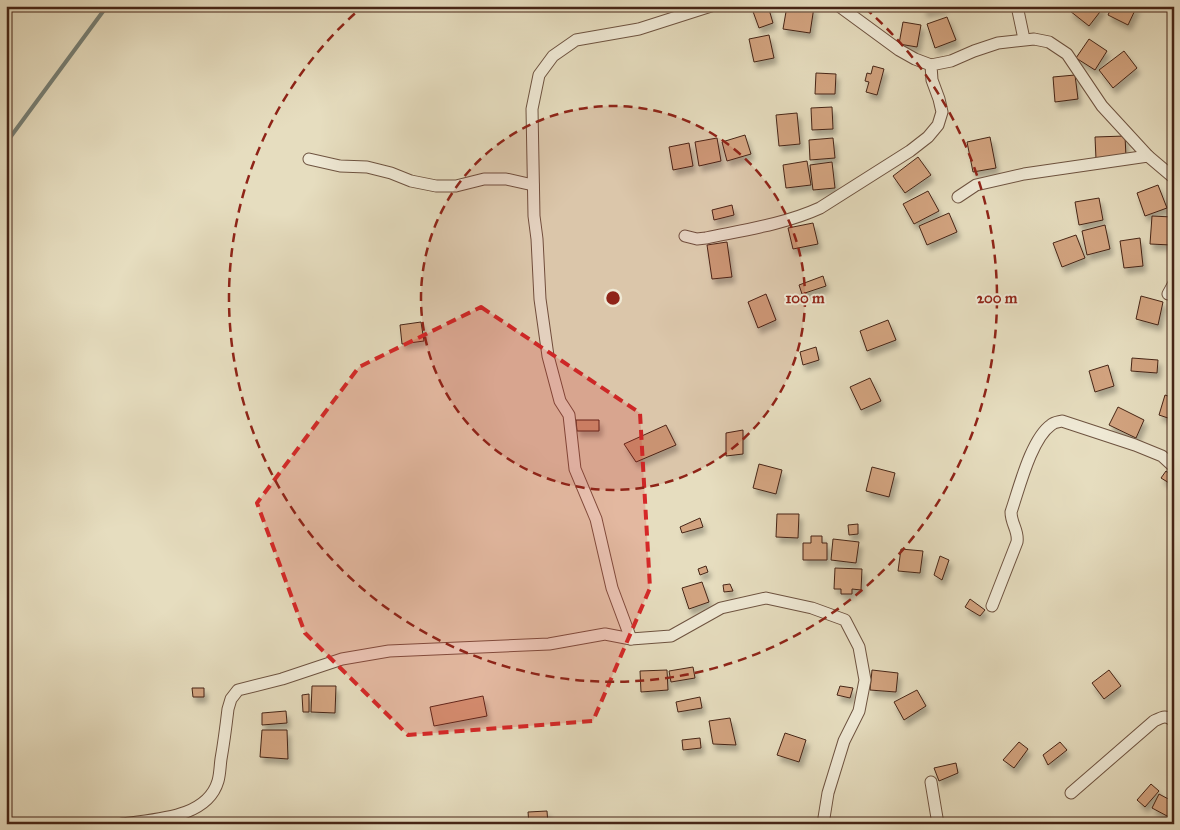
<svg xmlns="http://www.w3.org/2000/svg" width="1180" height="830" font-family="'IM FELL Great Primer',serif">
<defs>
<filter id="shadow"><feDropShadow dx="3" dy="5.5" stdDeviation="2.5" flood-color="#0004"/></filter>
</defs>
<rect width="100%" height="100%" fill="#e6ddbf"/>
<filter id="stains"><feTurbulence type="fractalNoise" baseFrequency=".004" numOctaves="4"/><feColorMatrix values="0 0 0 0 .2 0 0 0 0 .09 0 0 0 0 .02 0 0 0 .5 -.17"/></filter>
<radialGradient id="worn" r=".72"><stop offset=".6" stop-color="#630" stop-opacity="0"/><stop offset="1" stop-color="#630" stop-opacity=".3"/></radialGradient>
<g fill="none" stroke-linecap="round" stroke-linejoin="round">
<polyline stroke="#767f75" stroke-width="4" points="6,143 107,6"/>
</g>
<g fill="#d2a37f" stroke="#462516" filter="url(#shadow)">
<polygon points="751,6 768,6 773,23 759,28"/>
<polygon points="787,6 814,7 810,33 783,29"/>
<polygon points="923,6 944,6 944,8 924,11"/>
<polygon points="1074,6 1100,6 1103,8 1089,26 1070,11"/>
<polygon points="1112,6 1137,6 1128,25 1108,15"/>
<polygon points="947,17 956,40 935,48 927,24"/>
<polygon points="903,22 921,25 917,47 899,44"/>
<polygon points="769,35 774,58 754,62 749,39"/>
<polygon points="1089,39 1107,51 1095,70 1076,58"/>
<polygon points="1124,51 1137,68 1113,88 1099,70"/>
<polygon points="873,66 884,69 877,95 866,92 869,82 865,81 867,73 871,74"/>
<polygon points="816,73 836,74 835,94 815,94"/>
<polygon points="1075,75 1078,99 1055,102 1053,77"/>
<polygon points="832,107 833,129 812,130 811,108"/>
<polygon points="797,113 800,144 779,146 776,115"/>
<polygon points="745,135 751,154 727,161 722,142"/>
<polygon points="1125,136 1126,157 1096,159 1095,137"/>
<polygon points="990,137 996,168 973,172 967,142"/>
<polygon points="717,138 721,161 699,166 695,142"/>
<polygon points="833,138 835,158 810,160 809,140"/>
<polygon points="689,143 693,166 673,170 669,147"/>
<polygon points="918,157 931,175 905,193 893,176"/>
<polygon points="807,161 811,185 786,188 783,165"/>
<polygon points="832,162 835,188 813,190 810,165"/>
<polygon points="1158,185 1167,208 1145,216 1137,193"/>
<polygon points="928,191 939,211 914,224 903,204"/>
<polygon points="1099,198 1103,220 1079,225 1075,202"/>
<polygon points="732,205 734,215 714,220 712,210"/>
<polygon points="949,213 957,232 927,245 919,226"/>
<polygon points="1152,216 1172,217 1171,245 1150,244"/>
<polygon points="813,223 818,244 793,249 788,228"/>
<polygon points="1105,225 1110,249 1087,255 1082,231"/>
<polygon points="1076,235 1085,258 1062,267 1053,243"/>
<polygon points="1140,238 1143,266 1124,268 1120,241"/>
<polygon points="727,242 732,277 712,279 707,245"/>
<polygon points="823,276 826,286 802,294 799,285"/>
<polygon points="766,294 776,320 758,328 748,302"/>
<polygon points="1141,296 1163,302 1158,325 1136,319"/>
<polygon points="888,320 896,340 867,351 860,331"/>
<polygon points="421,322 424,341 402,344 400,325"/>
<polygon points="816,347 819,360 803,365 800,352"/>
<polygon points="1132,358 1158,360 1157,373 1131,371"/>
<polygon points="1108,365 1114,386 1095,392 1089,371"/>
<polygon points="870,378 881,401 861,410 850,387"/>
<polygon points="1165,395 1174,398 1174,420 1159,415"/>
<polygon points="1118,407 1144,420 1136,438 1109,425"/>
<polygon points="576,420 599,420 599,431 577,431"/>
<polygon points="666,425 676,445 636,462 624,444"/>
<polygon points="743,430 743,454 726,456 726,433"/>
<polygon points="759,464 782,470 776,494 753,488"/>
<polygon points="872,467 895,473 889,497 866,491"/>
<polygon points="1166,471 1174,477 1174,486 1161,478"/>
<polygon points="777,514 799,514 798,538 776,537"/>
<polygon points="700,518 703,527 682,533 680,527"/>
<polygon points="858,524 858,534 849,535 848,525"/>
<polygon points="811,536 822,536 822,543 827,543 827,560 803,560 803,543 811,543"/>
<polygon points="833,539 859,542 856,563 831,560"/>
<polygon points="901,549 923,551 920,573 898,571"/>
<polygon points="940,556 949,560 942,580 934,575"/>
<polygon points="706,566 708,572 700,575 698,569"/>
<polygon points="835,568 862,569 861,590 852,589 852,594 841,594 841,589 834,589"/>
<polygon points="702,582 709,602 689,609 682,588"/>
<polygon points="730,584 733,591 724,592 723,585"/>
<polygon points="970,599 985,610 980,616 965,607"/>
<polygon points="693,667 695,678 671,682 669,671"/>
<polygon points="667,670 668,690 641,692 640,671"/>
<polygon points="872,670 898,673 896,692 870,690"/>
<polygon points="1109,670 1121,686 1104,699 1092,683"/>
<polygon points="312,686 336,686 335,713 311,712"/>
<polygon points="840,686 853,688 850,698 837,695"/>
<polygon points="192,688 204,688 204,697 193,697"/>
<polygon points="917,690 926,706 904,720 894,702"/>
<polygon points="309,694 309,712 303,712 302,695"/>
<polygon points="483,696 487,716 434,726 430,707"/>
<polygon points="700,697 702,708 678,712 676,702"/>
<polygon points="286,711 287,723 262,725 262,713"/>
<polygon points="730,718 736,745 713,744 709,721"/>
<polygon points="262,730 287,730 288,759 260,757"/>
<polygon points="785,733 806,740 799,762 777,755"/>
<polygon points="700,738 701,748 683,750 682,740"/>
<polygon points="1019,742 1028,749 1014,768 1003,760"/>
<polygon points="1060,742 1067,750 1048,765 1043,755"/>
<polygon points="956,763 958,773 939,781 934,768"/>
<polygon points="1151,784 1159,791 1145,807 1137,800"/>
<polygon points="1159,794 1174,802 1174,807 1169,817 1152,808"/>
<polygon points="547,811 548,824 529,824 528,812"/>
</g>
<g fill="none" stroke-linecap="round" stroke-linejoin="round">
<g stroke="#6e5340" stroke-width="13">
<g id="street">
<polyline points="839,6 899,50 915,59 931,65"/>
<polyline points="1017,6 1024,39"/>
<polyline points="309,159 340,166 367,167 391,173 411,181 436,186 456,186 484,179 506,179 533,185"/>
<polyline points="958,197 976,185 1024,174 1148,156"/>
<path d="M685,236L697,239L706,238C744,230 785,224 820,208L910,151L928,137L938,125L942,112L939,99L932,80L931,65L951,61L974,51L998,43L1034,39L1049,42L1067,54L1102,106L1148,156L1174,178"/>
<polyline points="1168,294 1174,283"/>
<path d="M992,606L1017,542C1019,531 1011,524 1011,512C1019,489 1031,439 1051,425C1054,422 1058,422 1062,421L1135,445L1162,456L1174,467"/>
<polyline points="631,639 612,588 596,519 575,469 569,415 560,401 548,356 540,299 537,239 534,216 532,109 539,75 553,56 576,40 639,29 711,6"/>
<polyline points="931,782 938,824"/>
<path d="M1071,793L1154,721C1162,717 1167,714 1174,722"/>
<path d="M122,824C153,819 207,819 218,781C220,774 220,766 221,759C224,742 226,726 228,709L231,699L238,690L282,679L342,659L389,651L549,644L605,634L631,639L671,636L721,608L766,598L812,608L845,620L859,647L865,680L859,711L844,741L828,793L823,824"/>
</g>
</g>
<use href="#street" stroke="#efe9d5" stroke-width="11"/>
</g>
<path fill="#d62828" fill-opacity="0.2" stroke="#d62828" stroke-width="4" stroke-dasharray="10 6" stroke-linejoin="round" d="M481,307L640,413L650,588L593,721L408,735L305,633L257,503L359,367Z"/>
<circle cx="613" cy="298" r="192" fill="#8f2418" fill-opacity=".12"/>
<g fill="none" stroke="#8f2418" stroke-width="2.5" stroke-dasharray="9 6">
<circle cx="613" cy="298" r="192"/>
<path d="M865 8A384 384 0 1 1 361 8"/>
</g>
<circle cx="613" cy="298" r="8" fill="#8f2418" stroke="#efe9d5" stroke-width="2.5"/>
<g font-size="15" text-anchor="middle" font-weight="bold" fill="#8f2418" stroke="#efe9d5" stroke-width="4" stroke-linejoin="round" paint-order="stroke">
<text x="805" y="303">100 m</text>
<text x="997" y="303">200 m</text>
</g>
<rect width="1180" height="830" fill="none" stroke="#e6ddbf" stroke-width="25"/>
<rect x="8" y="8" width="1165" height="815" fill="none" stroke="#462516" stroke-width="2.5"/>
<rect x="12" y="12" width="1155" height="805" fill="none" stroke="#462516"/>
<rect width="100%" height="100%" filter="url(#stains)"/>
<rect width="100%" height="100%" fill="url(#worn)"/>
</svg>
